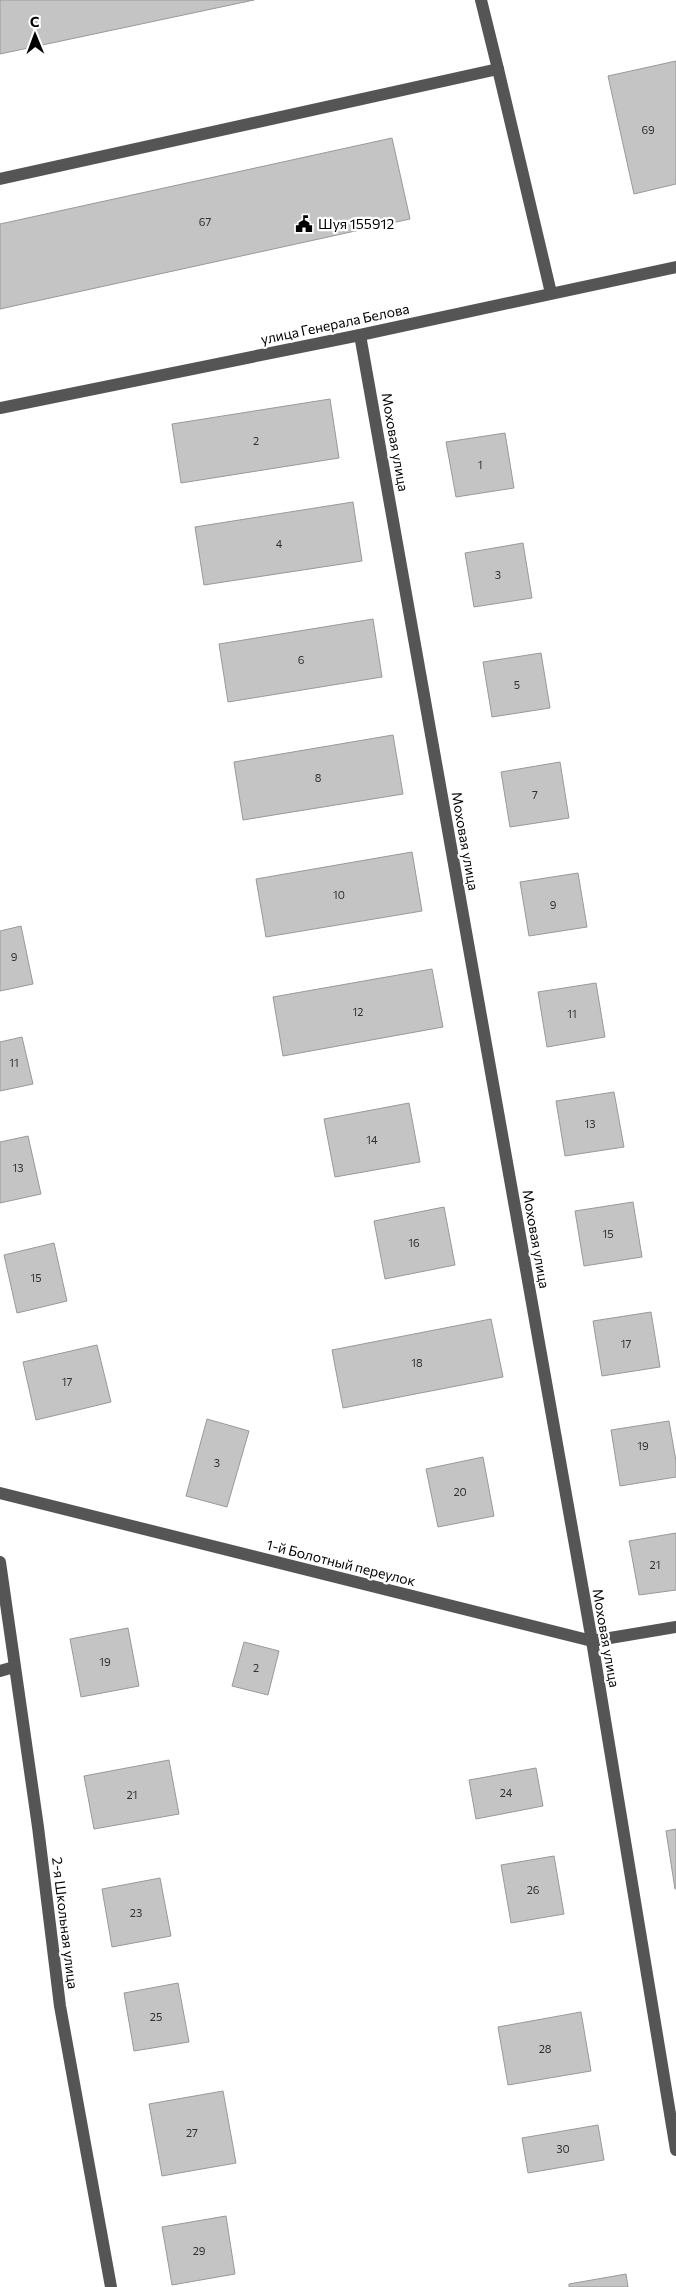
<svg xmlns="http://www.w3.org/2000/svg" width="676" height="2287" font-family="Commissioner,sans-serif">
<rect width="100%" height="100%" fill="#fff"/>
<g fill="#c4c4c4" stroke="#999">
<polygon points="0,0 254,0 0,54"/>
<polygon points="676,61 676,184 634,194 608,76"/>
<polygon points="392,138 410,219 0,309 0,224"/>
<polygon points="330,399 339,458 181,483 172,424"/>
<polygon points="505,433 514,488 456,497 446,442"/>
<polygon points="353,502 362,561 204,585 195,527"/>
<polygon points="523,543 532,598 474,607 465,553"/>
<polygon points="373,619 382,677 228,702 219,644"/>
<polygon points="541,653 550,708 492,717 483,662"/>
<polygon points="393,735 403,794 243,820 234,762"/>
<polygon points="560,762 569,818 510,827 501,772"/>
<polygon points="412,852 422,911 266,937 256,879"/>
<polygon points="578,873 587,927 529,936 520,882"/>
<polygon points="21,926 33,984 0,991 0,931"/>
<polygon points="432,969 443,1027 283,1056 273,997"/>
<polygon points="596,983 605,1037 547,1047 538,992"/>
<polygon points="22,1037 33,1084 0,1091 0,1042"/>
<polygon points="614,1092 624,1147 565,1156 556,1101"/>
<polygon points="409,1103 420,1162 335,1177 324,1119"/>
<polygon points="28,1136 41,1194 0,1203 0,1142"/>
<polygon points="633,1202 642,1257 584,1266 575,1211"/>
<polygon points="444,1207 455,1265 385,1279 374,1221"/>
<polygon points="54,1243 67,1301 17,1313 4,1255"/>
<polygon points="651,1312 660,1367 602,1376 593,1321"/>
<polygon points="491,1319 503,1377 343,1408 332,1350"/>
<polygon points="97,1345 111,1402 36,1420 23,1362"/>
<polygon points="207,1419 249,1431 227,1507 186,1496"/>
<polygon points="669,1421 676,1461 676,1477 620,1486 611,1430"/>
<polygon points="483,1457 494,1516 438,1527 426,1469"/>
<polygon points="676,1533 676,1590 639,1595 629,1541"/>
<polygon points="128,1628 139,1686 81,1697 70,1639"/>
<polygon points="244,1642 279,1651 268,1695 232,1686"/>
<polygon points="169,1760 179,1814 94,1829 84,1776"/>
<polygon points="536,1768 543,1806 476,1819 469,1780"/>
<polygon points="676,1829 676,1889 675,1889 666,1831"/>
<polygon points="554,1856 564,1914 511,1923 501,1865"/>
<polygon points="160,1878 171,1936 112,1947 102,1889"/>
<polygon points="178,1983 189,2042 134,2051 124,1993"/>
<polygon points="581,2012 591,2071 508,2085 498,2027"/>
<polygon points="223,2091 236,2163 162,2176 149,2104"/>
<polygon points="598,2125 604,2160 528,2173 522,2138"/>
<polygon points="226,2216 235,2274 172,2285 162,2227"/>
<polygon points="626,2274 628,2287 569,2287 569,2284"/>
</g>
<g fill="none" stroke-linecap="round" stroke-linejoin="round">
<g stroke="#555" stroke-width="12">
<polyline points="481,0 498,69"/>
<polyline points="0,179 498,69 551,293"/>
<polyline points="360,335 592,1641 676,2150"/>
<polyline points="0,408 360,335 676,267"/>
<polyline points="0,1493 592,1641 676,1627"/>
<polyline points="0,1562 38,1827 60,2006 111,2287"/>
<polyline points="0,1671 14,1667"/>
</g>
</g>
<defs>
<g id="civic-bare" transform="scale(1.35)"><path d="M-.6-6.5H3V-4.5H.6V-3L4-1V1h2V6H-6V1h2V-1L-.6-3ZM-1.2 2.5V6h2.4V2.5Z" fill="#000" stroke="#fff" stroke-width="2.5" paint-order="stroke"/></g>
</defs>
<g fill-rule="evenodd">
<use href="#civic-bare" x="304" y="224"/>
</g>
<g text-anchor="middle" stroke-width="4.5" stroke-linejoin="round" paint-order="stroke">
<g font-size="11" fill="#313131">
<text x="648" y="134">69</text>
<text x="205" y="226">67</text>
<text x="256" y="445">2</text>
<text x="480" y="469">1</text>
<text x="279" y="548">4</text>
<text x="498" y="579">3</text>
<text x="301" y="664">6</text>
<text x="517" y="689">5</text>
<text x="318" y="782">8</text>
<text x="535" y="799">7</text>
<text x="339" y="899">10</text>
<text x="553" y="909">9</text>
<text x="14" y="961">9</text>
<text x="358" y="1016">12</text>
<text x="572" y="1018">11</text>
<text x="14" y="1067">11</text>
<text x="590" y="1128">13</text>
<text x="372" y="1144">14</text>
<text x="18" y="1172">13</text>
<text x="608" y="1238">15</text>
<text x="414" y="1247">16</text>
<text x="36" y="1282">15</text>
<text x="626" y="1348">17</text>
<text x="417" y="1367">18</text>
<text x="67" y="1386">17</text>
<text x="643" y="1450">19</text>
<text x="217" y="1467">3</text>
<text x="460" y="1496">20</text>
<text x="655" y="1569">21</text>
<text x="105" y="1666">19</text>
<text x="256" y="1672">2</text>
<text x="506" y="1797">24</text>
<text x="132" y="1799">21</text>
<text x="533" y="1894">26</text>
<text x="136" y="1917">23</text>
<text x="156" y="2021">25</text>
<text x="545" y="2053">28</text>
<text x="192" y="2137">27</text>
<text x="563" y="2153">30</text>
<text x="199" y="2255">29</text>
</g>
<g font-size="14" fill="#000" stroke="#fff" text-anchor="start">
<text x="318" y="229">Шуя 155912</text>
</g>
<g font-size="14" fill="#000" stroke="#fff">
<text transform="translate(335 324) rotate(-12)" y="5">улица Генерала Белова</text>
<text transform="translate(395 442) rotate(80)" y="5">Моховая улица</text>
<text transform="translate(465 841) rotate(80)" y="5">Моховая улица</text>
<text transform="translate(536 1239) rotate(80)" y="5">Моховая улица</text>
<text transform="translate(341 1563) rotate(14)" y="5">1-й Болотный переулок</text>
<text transform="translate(606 1638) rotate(80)" y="5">Моховая улица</text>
<text transform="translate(65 1923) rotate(83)" y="5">2-я Школьная улица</text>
</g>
</g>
<g transform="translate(35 35) rotate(359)" stroke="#ffffff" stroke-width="4" paint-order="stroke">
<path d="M0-4L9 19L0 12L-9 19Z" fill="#000000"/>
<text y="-8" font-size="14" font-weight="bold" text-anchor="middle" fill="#000000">С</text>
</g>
</svg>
